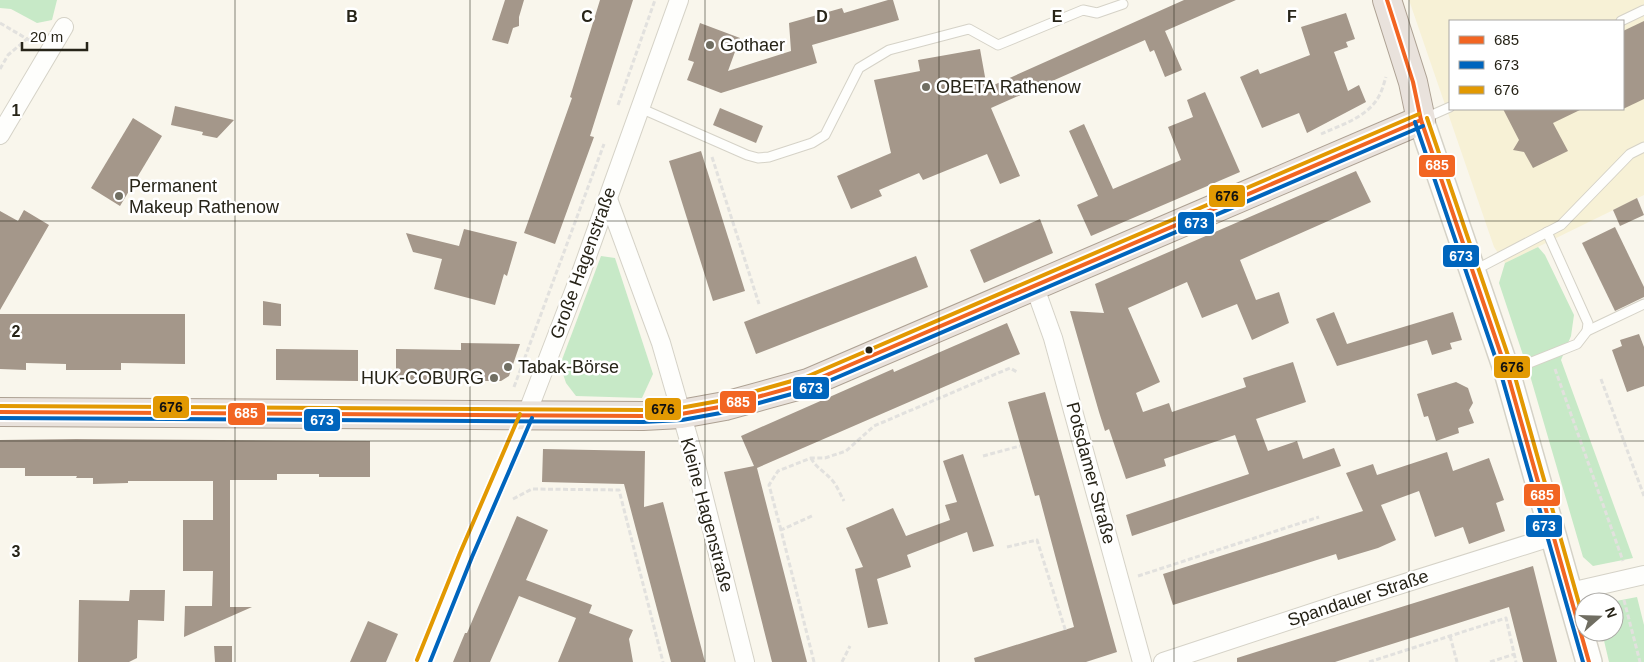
<svg xmlns="http://www.w3.org/2000/svg" width="1644" height="662" font-family="Arial,sans-serif">
<rect width="100%" height="100%" fill="#f9f6ec"/>
<path fill="#f7f1d6" fill-rule="evenodd" d="M1409,0H1644V195L1505,263L1494,247ZM1450,21H1623V109H1450Z"/>
<g fill="#c7e9c7">
<polygon points="0,0 57,0 52,20 37,23 11,9 0,8"/>
<polygon points="1538,247 1545,255 1574,315 1571,336 1561,360 1633,558 1593,566 1583,557 1531,379 1499,283 1505,263"/>
<polygon points="601,256 615,258 653,374 642,398 576,396 566,383 560,365"/>
<polygon points="1637,597 1644,625 1644,662 1609,662 1602,632 1614,632 1614,602 1611,602"/>
</g>
<g fill="#a4978a">
<polygon points="505,0 524,0 519,17 519,26 513,28 508,44 492,40"/>
<polygon points="600,0 633,0 590,136 594,137 555,244 524,233 572,98 570,97"/>
<polygon points="888,0 893,0 899,20 812,45 817,63 721,93 687,80 694,62 688,60 700,23 740,38 728,71 791,51 789,23 842,8 844,13"/>
<polygon points="1184,0 1236,0 1165,31 1182,70 1165,77 1154,50 1150,52 1145,40 991,108 1020,176 1000,184 987,154 923,180 919,173 879,190 882,196 851,209 837,176 891,153 874,80 920,71 918,60 980,49 987,88"/>
<polygon points="1346,13 1355,39 1346,42 1348,47 1334,52 1348,91 1359,85 1366,102 1307,133 1299,113 1262,128 1240,77 1258,69 1260,74 1310,55 1301,27"/>
<polygon points="1644,21 1644,99 1623,109 1623,31"/>
<polygon points="1205,92 1240,172 1091,236 1077,205 1098,196 1069,131 1084,124 1113,189 1181,160 1168,127 1193,117 1187,100"/>
<polygon points="175,106 234,120 217,138 202,135 203,132 171,125"/>
<polygon points="720,108 763,126 756,143 713,125"/>
<polygon points="1503,109 1582,109 1553,123 1568,151 1533,168 1524,152 1513,150 1519,140"/>
<polygon points="133,118 162,136 120,206 91,188"/>
<polygon points="701,151 745,291 713,301 669,161"/>
<polygon points="1356,171 1371,202 1240,260 1256,300 1279,292 1289,323 1252,340 1237,304 1202,318 1187,282 1128,308 1160,382 1136,393 1143,412 1169,403 1172,412 1246,387 1243,378 1293,362 1306,402 1256,419 1268,451 1297,441 1303,459 1334,448 1341,466 1132,536 1126,515 1249,474 1235,435 1164,459 1166,466 1126,479 1109,429 1105,431 1099,412 1070,311 1104,313 1095,284"/>
<polygon points="1637,198 1644,215 1620,226 1613,210"/>
<polygon points="24,210 49,225 0,310 0,211 18,221"/>
<polygon points="1040,219 1053,253 984,283 970,250"/>
<polygon points="1615,227 1644,287 1644,297 1615,311 1582,243"/>
<polygon points="464,229 517,242 507,276 504,274 495,305 434,289 442,259 413,252 406,233 459,246"/>
<polygon points="916,256 928,287 756,354 744,322"/>
<polygon points="263,301 281,304 281,326 263,325"/>
<polygon points="1334,312 1347,344 1453,312 1462,340 1450,343 1452,349 1432,355 1427,340 1337,366 1316,319"/>
<polygon points="0,314 185,314 185,364 121,363 121,370 66,370 66,364 26,363 26,370 0,369"/>
<polygon points="1007,323 1020,354 757,468 807,662 772,662 724,472 754,466 741,436 893,369 894,372"/>
<polygon points="1639,334 1644,347 1644,386 1627,392 1612,350 1622,346 1620,340"/>
<polygon points="461,343 520,344 509,376 501,381 396,381 396,349 461,350"/>
<polygon points="276,349 358,350 358,381 276,380"/>
<polygon points="1456,382 1468,388 1473,403 1469,410 1474,423 1458,428 1459,433 1436,441 1428,416 1424,417 1417,394"/>
<polygon points="1045,392 1117,652 1086,662 975,662 974,658 1074,627 1039,495 1035,496 1008,402"/>
<polygon points="76,439 370,441 370,477 319,477 319,474 277,474 277,480 230,480 230,607 252,607 184,637 185,606 212,606 213,571 183,571 183,520 213,520 213,481 128,481 128,483 93,484 93,478 76,478 77,476 25,476 25,468 0,468 0,440"/>
<polygon points="543,449 645,451 644,507 663,502 705,662 671,662 624,484 542,482"/>
<polygon points="1447,452 1453,471 1489,458 1504,500 1496,503 1505,531 1469,544 1463,527 1435,537 1419,491 1381,505 1396,540 1378,548 1338,560 1336,554 1173,605 1163,574 1363,511 1346,473 1373,464 1377,475"/>
<polygon points="963,454 994,546 973,552 967,532 907,555 911,567 877,579 888,624 868,628 855,569 863,567 846,528 893,508 906,536 950,520 945,505 957,502 943,461"/>
<polygon points="517,516 548,530 526,580 592,605 589,613 633,630 629,639 633,662 558,662 576,618 519,596 490,662 453,662 465,633 467,633"/>
<polygon points="1533,566 1557,662 1523,662 1509,607 1335,662 1237,662 1237,658"/>
<polygon points="130,590 165,590 164,621 138,620 137,658 129,662 78,662 79,600 129,601"/>
<polygon points="368,621 398,634 386,662 350,662"/>
<polygon points="214,646 232,646 232,662 215,662"/>
</g>
<g fill="none" stroke-linecap="round" stroke-linejoin="round">
<g stroke="#d5d2c7" stroke-width="11">
<g id="service">
<polyline points="1621,21 1644,10"/>
<polyline points="640,108 747,155 758,158 769,157 812,143 825,135 859,68 889,50 969,29 998,45 1083,10 1097,13 1123,4"/>
<polyline points="1423,119 1450,107"/>
<polyline points="1547,232 1588,323 1587,331"/>
<polyline points="1475,270 1561,225 1630,154 1644,147"/>
<polyline points="1509,371 1577,344 1587,331 1644,304"/>
</g>
</g>
<g stroke="#d5d2c7" stroke-width="20">
<g id="minor">
<polyline points="0,135 64,27"/>
<polyline points="608,199 661,343 693,454 745,662"/>
<polyline points="1034,285 1053,338 1142,662"/>
<polyline points="1570,592 1644,575"/>
<polyline points="423,662 466,555 526,416 581,273 679,0"/>
<polyline points="1163,662 1345,602 1554,536"/>
</g>
</g>
<g stroke="#d5d2c7" stroke-width="28">
<polyline id="secondary" points="1421,120 1507,372 1589,662"/>
</g>
<g stroke="#ada193" stroke-width="30">
<polyline id="primary" points="0,412 643,416 681,414 725,406 808,383 1421,120 1413,82 1387,0"/>
</g>
<g stroke="#e2e1de" stroke-width="3" stroke-dasharray="5 2.5" stroke-linecap="butt">
<polyline points="0,23 34,43"/>
<polyline points="0,69 8,55 34,33"/>
<polyline points="618,105 655,0"/>
<path d="M1321,134C1341,125 1368,117 1379,96C1382,91 1384,83 1386,77"/>
<polyline points="712,157 759,304"/>
<polyline points="1555,369 1623,561"/>
<polyline points="1601,379 1644,496"/>
<polyline points="514,387 604,144"/>
<polyline points="983,456 1020,446"/>
<path d="M811,458C816,468 824,471 831,479C837,485 840,494 844,501"/>
<polyline points="513,499 532,489 619,490 663,662"/>
<polyline points="781,530 769,485 778,471 811,458 825,458 846,451 874,426 1010,368 1017,372"/>
<polyline points="1007,547 1037,540 1066,632"/>
<polyline points="1138,576 1319,517"/>
<polyline points="1624,600 1640,662"/>
<polyline points="1450,636 1457,662"/>
<polyline points="814,662 781,530 814,515"/>
<polyline points="842,662 850,646"/>
<polyline points="1369,662 1506,618 1516,662"/>
<polyline points="1490,662 1515,654"/>
</g>
<use href="#service" stroke="#fefefc" stroke-width="9"/>
<use href="#minor" stroke="#fefefc" stroke-width="18"/>
<use href="#secondary" stroke="#fefefc" stroke-width="25"/>
<use href="#primary" stroke="#e9e2dc" stroke-width="28"/>
<g stroke="#fff" stroke-width="8">
<g id="bus-1">
<polyline points="1387,0 1413,82 1421,120 1507,372 1589,662"/>
<polyline points="0,412 643,416 681,414 725,406 808,383 1421,120"/>
</g>
</g>
<g stroke="#fff" stroke-width="8">
<g id="bus-2">
<polyline points="1415,122 1501,374 1583,662"/>
<polyline points="0,418 643,422 682,420 726,412 810,389 1423,126"/>
<polyline points="430,662 472,557 532,418"/>
</g>
</g>
<g stroke="#fff" stroke-width="8">
<g id="bus-3">
<polyline points="1427,118 1513,370 1584,621"/>
<polyline points="0,406 643,410 680,408 724,400 806,377 1419,114"/>
<polyline points="417,660 460,553 520,414"/>
</g>
</g>
<use href="#bus-1" stroke="#f26522" stroke-width="4"/>
<use href="#bus-2" stroke="#0065bd" stroke-width="4"/>
<use href="#bus-3" stroke="#e29902" stroke-width="4"/>
</g>
<path fill="none" stroke="#272418" stroke-width="1" stroke-opacity="0.55" d="M235,0V662M470,0V662M705,0V662M939,0V662M1174,0V662M1409,0V662M0,221H1644M0,441H1644"/>
<g fill="#706e62" stroke="#fff" stroke-width="2">
<circle cx="710" cy="45" r="5"/>
<circle cx="926" cy="87" r="5"/>
<circle cx="119" cy="196" r="5"/>
<circle cx="508" cy="367" r="5"/>
<circle cx="494" cy="378" r="5"/>
</g>
<circle fill="#272418" stroke="#fff" stroke-width="2" cx="869" cy="350" r="4.5"/>
<g text-anchor="middle" stroke-width="5" stroke-linejoin="round" paint-order="stroke">
<g font-size="18" fill="#272418" stroke="#fff" text-anchor="start">
<text x="720" y="51">Gothaer</text>
<text x="936" y="93">OBETA Rathenow</text>
<text x="129" y="192">Permanent<tspan x="129" dy="21">Makeup Rathenow</tspan></text>
<text x="518" y="373">Tabak-Börse</text>
<text x="484" y="384" text-anchor="end">HUK-COBURG</text>
</g>
<g font-size="18" fill="#272418" stroke="#fff">
<text transform="translate(583 263) rotate(-70)" y="6">Große Hagenstraße</text>
<text transform="translate(1091 473) rotate(75)" y="6">Potsdamer Straße</text>
<text transform="translate(707 515) rotate(75)" y="6">Kleine Hagenstraße</text>
<text transform="translate(1358 598) rotate(-18)" y="6">Spandauer Straße</text>
</g>
</g>
<g font-size="16" text-anchor="middle" font-weight="bold" fill="#272418" stroke="#fff" stroke-width="5" stroke-linejoin="round" paint-order="stroke">
<text x="352" y="22">B</text>
<text x="587" y="22">C</text>
<text x="822" y="22">D</text>
<text x="1057" y="22">E</text>
<text x="1292" y="22">F</text>
<text x="16" y="116">1</text>
<text x="16" y="337">2</text>
<text x="16" y="557">3</text>
</g>
<g stroke="#fff" stroke-width="2">
<rect x="1418" y="154" width="38" height="24" rx="5" fill="#f26522"/>
<rect x="1208" y="184" width="38" height="24" rx="5" fill="#e29902"/>
<rect x="1177" y="211" width="38" height="24" rx="5" fill="#0065bd"/>
<rect x="1442" y="244" width="38" height="24" rx="5" fill="#0065bd"/>
<rect x="1493" y="355" width="38" height="24" rx="5" fill="#e29902"/>
<rect x="792" y="376" width="38" height="24" rx="5" fill="#0065bd"/>
<rect x="719" y="390" width="38" height="24" rx="5" fill="#f26522"/>
<rect x="152" y="395" width="38" height="24" rx="5" fill="#e29902"/>
<rect x="644" y="397" width="38" height="24" rx="5" fill="#e29902"/>
<rect x="227" y="402" width="39" height="24" rx="5" fill="#f26522"/>
<rect x="303" y="408" width="38" height="24" rx="5" fill="#0065bd"/>
<rect x="1523" y="483" width="38" height="24" rx="5" fill="#f26522"/>
<rect x="1525" y="514" width="38" height="24" rx="5" fill="#0065bd"/>
</g>
<g font-size="14" text-anchor="middle" font-weight="bold" fill="#fff">
<text x="1437" y="170">685</text>
<text x="1196" y="228">673</text>
<text x="1461" y="261">673</text>
<text x="811" y="393">673</text>
<text x="738" y="407">685</text>
<text x="246" y="418">685</text>
<text x="322" y="425">673</text>
<text x="1542" y="500">685</text>
<text x="1544" y="531">673</text>
</g>
<g font-size="14" text-anchor="middle" font-weight="bold" fill="#111">
<text x="1227" y="201">676</text>
<text x="1512" y="372">676</text>
<text x="171" y="412">676</text>
<text x="663" y="414">676</text>
</g>
<rect x="1449" y="20" width="175" height="90" fill="#ffffff" stroke="#a9a7a3"/>
<rect x="1459" y="36" width="25" height="8" fill="#f26522" stroke="#a9a7a3"/>
<text x="1494" y="45" font-size="15" fill="#272418">685</text>
<rect x="1459" y="61" width="25" height="8" fill="#0065bd" stroke="#a9a7a3"/>
<text x="1494" y="70" font-size="15" fill="#272418">673</text>
<rect x="1459" y="86" width="25" height="8" fill="#e29902" stroke="#a9a7a3"/>
<text x="1494" y="95" font-size="15" fill="#272418">676</text>
<g transform="translate(1599 617) rotate(70)"><circle r="24" fill="#ffffff" stroke="#a9a7a3"/>
<path d="M0-4L9 19L0 12L-9 19Z" fill="#706e62"/>
<text y="-8" font-size="14" font-weight="bold" text-anchor="middle" fill="#272418">N</text>
</g>
<path d="M22 42v8h65v-8" fill="none" stroke="#272418" stroke-width="2.5"/>
<text x="30" y="42" font-size="15" fill="#272418" stroke="#ffffff" stroke-width="4" paint-order="stroke">20 m</text>
</svg>
